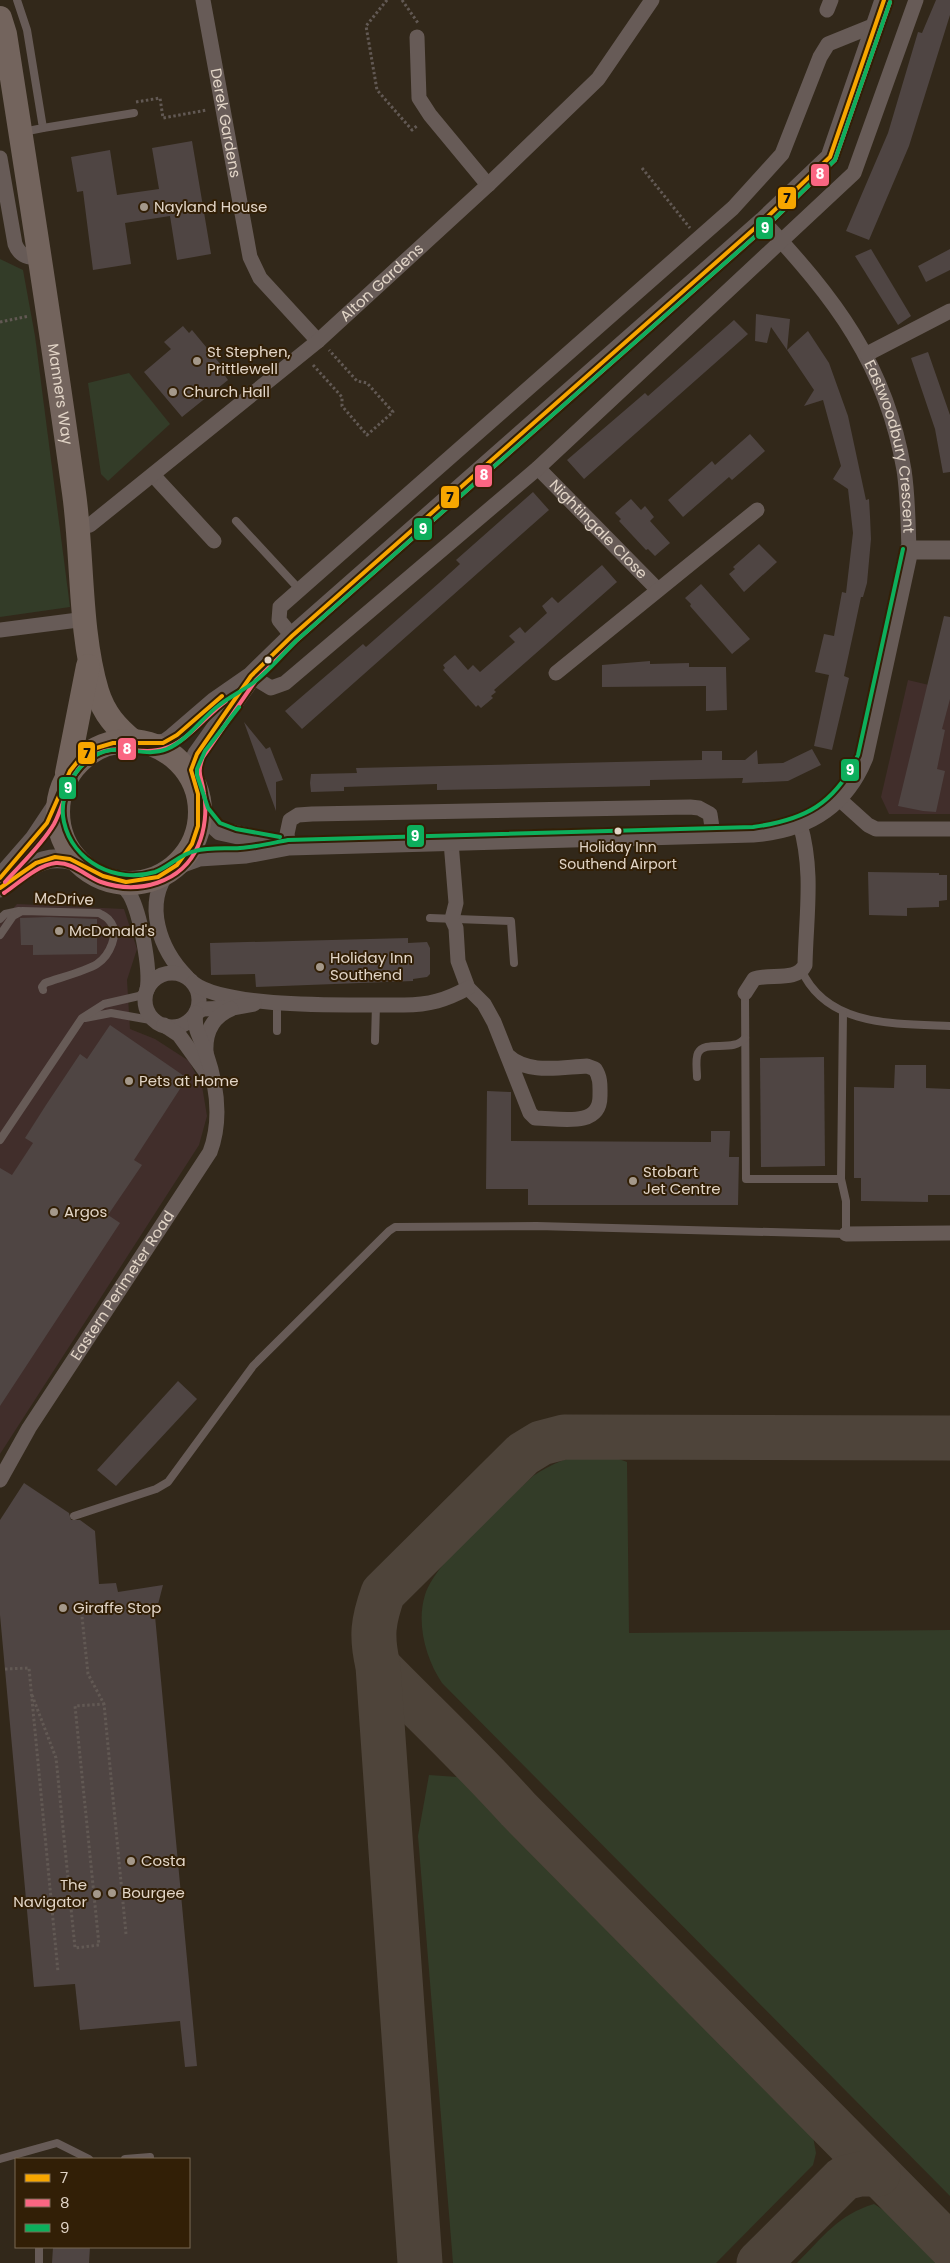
<svg xmlns="http://www.w3.org/2000/svg" width="950" height="2263" font-family="Poppins,sans-serif">
<rect width="100%" height="100%" fill="#32281a"/>
<g fill="#412e2b">
<polygon points="908,680 950,690 950,814 889,814 881,797"/>
<polygon points="17,904 124,909 137,949 127,980 130,1029 155,1039 189,1061 202,1086 207,1116 199,1145 0,1454 0,923"/>
</g>
<g fill="#333c28">
<polygon points="0,259 23,270 35,336 70,607 0,617"/>
<polygon points="129,373 170,424 108,481 101,474 88,383"/>
<path d="M590,1453L608,1455L627,1462L629,1633L950,1630V2196L442,1683C426,1659 416,1624 425,1595C435,1561 505,1503 533,1476C551,1464 568,1457 590,1453Z"/>
<polygon points="429,1775 472,1778 811,2125 816,2153 813,2165 716,2263 453,2263 418,1836"/>
<path d="M874,2204L890,2214L936,2263H797C822,2238 839,2214 874,2204Z"/>
</g>
<g fill="none" stroke-linecap="round" stroke-linejoin="round">
<g stroke="#4e443a" stroke-width="45">
<path d="M378,1666C425,1714 473,1759 518,1809L950,2246"/>
<path d="M420,2263L378,1666C371,1636 373,1621 383,1593L523,1454L541,1443L564,1437L950,1438"/>
<polyline points="759,2263 844,2178 860,2174 878,2174"/>
</g>
</g>
<g fill="#4f4543">
<polygon points="936,0 950,0 950,15 909,146 869,240 846,231 888,133 918,32 922,33"/>
<polygon points="192,141 211,254 177,260 170,216 125,223 131,264 93,270 83,191 77,192 71,157 110,150 117,195 159,189 152,148"/>
<polygon points="871,249 911,316 898,325 855,256"/>
<polygon points="950,249 950,270 926,282 918,266"/>
<polygon points="756,314 790,319 787,350 771,327 767,343 755,341"/>
<polygon points="734,320 748,334 584,479 567,460 645,393 648,396"/>
<polygon points="183,326 189,333 192,330 226,371 223,373 228,380 182,417 144,372 171,349 164,342"/>
<polygon points="808,331 829,363 848,416 866,500 869,499 870,516 871,539 867,583 863,597 861,597 854,630 844,676 849,678 832,750 814,746 829,675 815,672 824,634 834,636 842,592 846,593 853,533 848,489 833,479 841,466 823,400 804,406 814,390 787,350"/>
<polygon points="928,352 950,415 950,472 943,473 935,429 911,358"/>
<polygon points="750,434 765,451 732,480 729,477 683,517 668,500 712,461 715,465"/>
<polygon points="533,492 549,510 302,729 285,711 363,644 366,647 439,583 460,564 456,560"/>
<polygon points="631,499 641,510 645,506 654,517 650,521 670,543 655,556 648,549 646,550 619,521 621,519 615,513"/>
<polygon points="759,544 777,562 744,592 729,574 735,569 733,567"/>
<polygon points="602,565 617,582 494,690 496,692 491,696 493,698 481,708 478,705 476,707 443,670 445,668 443,665 455,655 468,670 473,665 480,672 515,642 509,636 520,627 525,633 547,613 542,606 552,597 558,603"/>
<polygon points="701,584 750,639 732,654 690,606 691,604 685,598"/>
<polygon points="944,616 950,617 950,699 942,729 945,730 937,769 945,771 936,812 923,811 898,806"/>
<polygon points="650,661 650,664 689,663 689,667 726,667 727,710 706,711 706,686 602,687 602,665"/>
<polygon points="244,722 266,749 270,747 283,780 276,782 276,811"/>
<polygon points="812,749 821,765 788,781 742,783 743,778 650,780 650,786 437,790 437,784 344,787 344,791 311,792 310,783 311,774 357,773 356,768 702,760 702,751 722,751 722,760 745,760 757,750 758,764 783,763"/>
<polygon points="868,872 939,873 939,875 947,875 947,900 939,901 939,907 907,908 907,916 869,915"/>
<polygon points="49,917 97,919 97,954 33,955 33,945 21,945 20,918"/>
<polygon points="408,938 408,943 427,942 430,948 430,974 427,977 413,979 413,981 256,987 255,974 211,975 210,943"/>
<polygon points="110,1025 187,1078 134,1160 142,1165 108,1215 120,1223 0,1406 0,1168 12,1175 33,1143 25,1138 46,1105 80,1054 87,1059"/>
<polygon points="824,1057 825,1166 761,1167 760,1058"/>
<polygon points="895,1065 926,1065 926,1088 950,1089 950,1195 928,1195 928,1202 861,1201 861,1178 854,1178 854,1087 894,1088"/>
<polygon points="487,1091 511,1092 511,1141 711,1142 711,1131 730,1131 729,1157 739,1157 738,1205 528,1205 528,1189 486,1189"/>
<polygon points="178,1381 197,1399 116,1486 97,1470"/>
<polygon points="24,1483 69,1513 71,1520 80,1520 95,1531 99,1584 116,1583 118,1592 163,1585 155,1616 197,2066 185,2067 180,2021 80,2030 75,1984 34,1987 0,1615 0,1520"/>
<polygon points="53,2247 90,2247 89,2263 52,2263"/>
</g>
<g fill="none" stroke-linecap="round" stroke-linejoin="round">
<g stroke="#625954" stroke-width="3" stroke-dasharray="2.5 2.5" stroke-linecap="butt">
<polyline points="387,0 366,26 377,90 412,130 418,125"/>
<polyline points="402,0 418,23"/>
<polyline points="136,102 160,98 163,118 207,110"/>
<polyline points="642,168 690,228"/>
<polyline points="0,322 29,316"/>
<polyline points="313,365 342,397 342,406 367,435 393,412 367,383 357,381 329,350"/>
<polyline points="81,1607 88,1674 104,1704 126,1934"/>
<polyline points="5,1669 29,1668 58,1972"/>
<polyline points="32,1695 56,1758 75,1948 99,1945 75,1706 104,1704"/>
</g>
<g stroke="#675b57" stroke-width="8">
<polyline points="17,0 27,30 43,128 23,132"/>
<polyline points="43,128 134,113"/>
<polyline points="236,521 299,589"/>
<polyline points="430,918 511,921 514,963"/>
<polyline points="0,919 5,914 19,911"/>
<path d="M0,935L13,916L22,911L99,913C102,915 107,917 109,920C121,933 109,956 97,964C86,971 59,978 45,983L42,987L43,990"/>
<path d="M801,969C826,1027 896,1024 950,1026"/>
<polyline points="745,993 746,1179 841,1179"/>
<polyline points="85,1018 111,1013 156,1021"/>
<polyline points="277,1031 277,1002"/>
<polyline points="375,1041 376,1004"/>
<path d="M697,1077C697,1070 695,1059 698,1053C705,1039 734,1053 745,1038"/>
<polyline points="0,1140 82,1018 104,1004 139,996 147,990"/>
<polyline points="74,1516 156,1489 168,1482 253,1366 389,1231 395,1227 537,1226 846,1234 846,1201 841,1179 843,1013"/>
<polyline points="0,2159 57,2143 89,2159"/>
<polyline points="125,2159 150,2157"/>
<polyline points="39,2263 39,2247"/>
</g>
<g stroke="#675b57" stroke-width="15">
<path id="s1" d="M203,0L250,257L260,278L318,341"/>
<polyline points="827,10 831,0"/>
<polyline points="417,37 419,98 430,115 488,185"/>
<path d="M0,158L15,244C20,257 29,258 42,258"/>
<path id="s2" d="M763,221C834,298 886,363 904,470C908,496 908,523 909,550"/>
<polyline points="867,354 950,311"/>
<path id="s3" d="M538,468L658,590"/>
<polyline points="153,475 214,541"/>
<path id="s4" d="M79,528L90,525L318,341L488,185L598,79L652,0"/>
<polyline points="0,630 86,619"/>
<polyline points="292,636 279,620 280,607 733,208 782,154 820,57 828,44 875,25"/>
<polyline points="556,673 757,510"/>
<polyline points="251,676 271,688 285,683 538,468 854,173 916,0"/>
<polyline points="838,798 868,825 876,829 950,829"/>
<path d="M451,842L456,903L452,919L456,928L458,961L468,988L484,1004L494,1022L530,1113L535,1118C558,1118 600,1129 600,1096C600,1087 601,1078 595,1069L587,1066C561,1067 528,1075 507,1055"/>
<polyline points="289,846 287,834 290,820 298,815 312,814 690,807 699,808 710,814 713,834"/>
<path d="M169,871C143,904 160,950 187,977"/>
<path d="M113,880C121,884 126,888 130,895C140,913 151,969 147,990"/>
<circle cx="172" cy="1000" r="27"/>
<path d="M193,983C229,1010 357,1004 404,1005C429,1005 446,1000 468,988"/>
<path d="M745,993L754,979C769,973 797,982 805,965C806,916 814,872 800,824"/>
<polyline points="196,1013 203,1009 232,1008 254,1004"/>
<polyline points="164,1025 179,1035 208,1075"/>
<path d="M206,1052C205,1033 212,1017 231,1009"/>
<polyline points="846,1234 950,1233"/>
<path id="s5" d="M0,1480L29,1428L210,1152C222,1120 217,1085 206,1053C201,1038 193,1029 196,1013"/>
</g>
<g stroke="#675b57" stroke-width="19">
<polyline points="150,745 165,743 172,738 215,701 251,676 292,636 763,221 830,157 884,0"/>
<polyline points="191,776 193,762 197,754 247,684"/>
<polyline points="199,803 207,819 220,831 284,845"/>
<path d="M177,865L199,857L246,854L289,846L753,833C806,829 844,807 864,757L909,550H950"/>
<polyline points="0,878 34,839 56,806"/>
<path d="M0,888C31,866 46,849 85,865"/>
</g>
<g stroke="#73645d" stroke-width="24">
<path id="s6" d="M0,18L5,34C29,187 53,339 74,493C83,557 79,630 97,691C104,714 116,727 134,742"/>
<circle cx="129" cy="812" r="71"/>
<polyline points="67,773 88,666"/>
</g>
<g stroke="#321f06" stroke-width="8">
<g id="bus-1">
<polyline points="0,878 47,823 70,771 82,756 93,749 113,743 163,743 177,735 222,696"/>
<polyline points="0,888 36,863 55,857 70,859 103,876 126,882 158,877 177,865 192,844 198,826 198,794 191,770 197,754 251,676 292,636 763,221 830,157 884,0"/>
</g>
</g>
<g stroke="#321f06" stroke-width="8">
<g id="bus-2">
<path d="M5,882C21,864 41,846 54,824C65,804 67,777 86,761C114,738 138,757 163,749C188,742 205,716 226,701"/>
<path d="M4,893C19,883 37,865 56,863C73,862 87,877 101,882C138,895 182,883 198,846C205,830 207,810 204,793C202,776 196,775 203,757L256,680L296,641L767,226L835,160L890,2"/>
</g>
</g>
<g stroke="#321f06" stroke-width="8">
<g id="bus-3">
<path d="M890,2L835,160L767,226L296,641C282,655 269,671 253,683C242,691 229,697 218,706C201,719 188,740 167,749C140,760 116,737 87,761C70,775 59,800 64,822C73,862 116,884 155,872C169,867 180,854 195,851C209,847 225,849 240,848C256,847 272,843 288,840L753,827C805,820 835,804 858,755L903,549"/>
<polyline points="239,707 205,751 197,769 197,775 208,808 220,823 236,829 280,837"/>
</g>
</g>
<use href="#bus-1" stroke="#f7a600" stroke-width="4"/>
<use href="#bus-2" stroke="#fa6682" stroke-width="4"/>
<use href="#bus-3" stroke="#0daf5c" stroke-width="4"/>
</g>
<g fill="#a4988a" stroke="#321f06" stroke-width="2">
<circle cx="144" cy="207" r="5"/>
<circle cx="197" cy="361" r="5"/>
<circle cx="173" cy="392" r="5"/>
<circle cx="59" cy="931" r="5"/>
<circle cx="320" cy="967" r="5"/>
<circle cx="129" cy="1081" r="5"/>
<circle cx="633" cy="1181" r="5"/>
<circle cx="54" cy="1212" r="5"/>
<circle cx="63" cy="1608" r="5"/>
<circle cx="131" cy="1861" r="5"/>
<circle cx="112" cy="1893" r="5"/>
<circle cx="97" cy="1894" r="5"/>
</g>
<g fill="#e2d5c7" stroke="#321f06" stroke-width="2">
<circle cx="268" cy="660" r="4.5"/>
<circle cx="618" cy="831" r="4.5"/>
</g>
<g text-anchor="middle" stroke-width="4" stroke-linejoin="round" paint-order="stroke">
<g font-size="14" fill="#e2d5c7" stroke="#321f06">
<text x="618" y="852">Holiday Inn<tspan x="618" dy="17">Southend Airport</tspan></text>
</g>
<g font-size="15" fill="#e2d5c7" stroke="#321f06">
<text dy="5" stroke="none"><textPath href="#s1" startOffset="125">Derek Gardens</textPath></text>
<text dy="5" stroke="none"><textPath href="#s4" startOffset="391">Alton Gardens</textPath></text>
<text dy="5" stroke="none"><textPath href="#s6" startOffset="381">Manners Way</textPath></text>
<text dy="5" stroke="none"><textPath href="#s2" startOffset="265">Eastwoodbury Crescent</textPath></text>
<text dy="5" stroke="none"><textPath href="#s3" startOffset="86">Nightingale Close</textPath></text>
<text transform="translate(64 899) rotate(2)" y="5">McDrive</text>
<text dy="5" stroke="none"><textPath href="#s5" startOffset="230">Eastern Perimeter Road</textPath></text>
</g>
<g font-size="15" fill="#e2d5c7" stroke="#321f06" text-anchor="start">
<text x="154" y="212">Nayland House</text>
<text x="207" y="357">St Stephen,<tspan x="207" dy="17">Prittlewell</tspan></text>
<text x="183" y="397">Church Hall</text>
<text x="69" y="936">McDonald's</text>
<text x="330" y="963">Holiday Inn<tspan x="330" dy="17">Southend</tspan></text>
<text x="139" y="1086">Pets at Home</text>
<text x="643" y="1177">Stobart<tspan x="643" dy="17">Jet Centre</tspan></text>
<text x="64" y="1217">Argos</text>
<text x="73" y="1613">Giraffe Stop</text>
<text x="141" y="1866">Costa</text>
<text x="87" y="1890" text-anchor="end">The<tspan x="87" dy="17">Navigator</tspan></text>
<text x="122" y="1898">Bourgee</text>
</g>
</g>
<g stroke="#321f06" stroke-width="2">
<rect x="810" y="163" width="20" height="24" rx="5" fill="#fa6682"/>
<rect x="777" y="186" width="20" height="24" rx="5" fill="#f7a600"/>
<rect x="755" y="216" width="19" height="24" rx="5" fill="#0daf5c"/>
<rect x="474" y="464" width="19" height="24" rx="5" fill="#fa6682"/>
<rect x="440" y="485" width="20" height="24" rx="5" fill="#f7a600"/>
<rect x="413" y="517" width="20" height="24" rx="5" fill="#0daf5c"/>
<rect x="117" y="737" width="20" height="24" rx="5" fill="#fa6682"/>
<rect x="77" y="741" width="19" height="24" rx="5" fill="#f7a600"/>
<rect x="840" y="758" width="20" height="24" rx="5" fill="#0daf5c"/>
<rect x="58" y="776" width="19" height="24" rx="5" fill="#0daf5c"/>
<rect x="406" y="824" width="19" height="24" rx="5" fill="#0daf5c"/>
</g>
<g font-size="14" text-anchor="middle" font-weight="bold" fill="#fff">
<text x="820" y="179">8</text>
<text x="765" y="233">9</text>
<text x="484" y="480">8</text>
<text x="423" y="534">9</text>
<text x="127" y="754">8</text>
<text x="850" y="775">9</text>
<text x="68" y="793">9</text>
<text x="415" y="841">9</text>
</g>
<g font-size="14" text-anchor="middle" font-weight="bold" fill="#111">
<text x="787" y="203">7</text>
<text x="450" y="502">7</text>
<text x="87" y="758">7</text>
</g>
<rect x="15" y="2158" width="175" height="90" fill="#321f06" stroke="#786853"/>
<rect x="25" y="2174" width="25" height="8" fill="#f7a600" stroke="#786853"/>
<text x="60" y="2183" font-size="15" fill="#e2d5c7">7</text>
<rect x="25" y="2199" width="25" height="8" fill="#fa6682" stroke="#786853"/>
<text x="60" y="2208" font-size="15" fill="#e2d5c7">8</text>
<rect x="25" y="2224" width="25" height="8" fill="#0daf5c" stroke="#786853"/>
<text x="60" y="2233" font-size="15" fill="#e2d5c7">9</text>
</svg>
